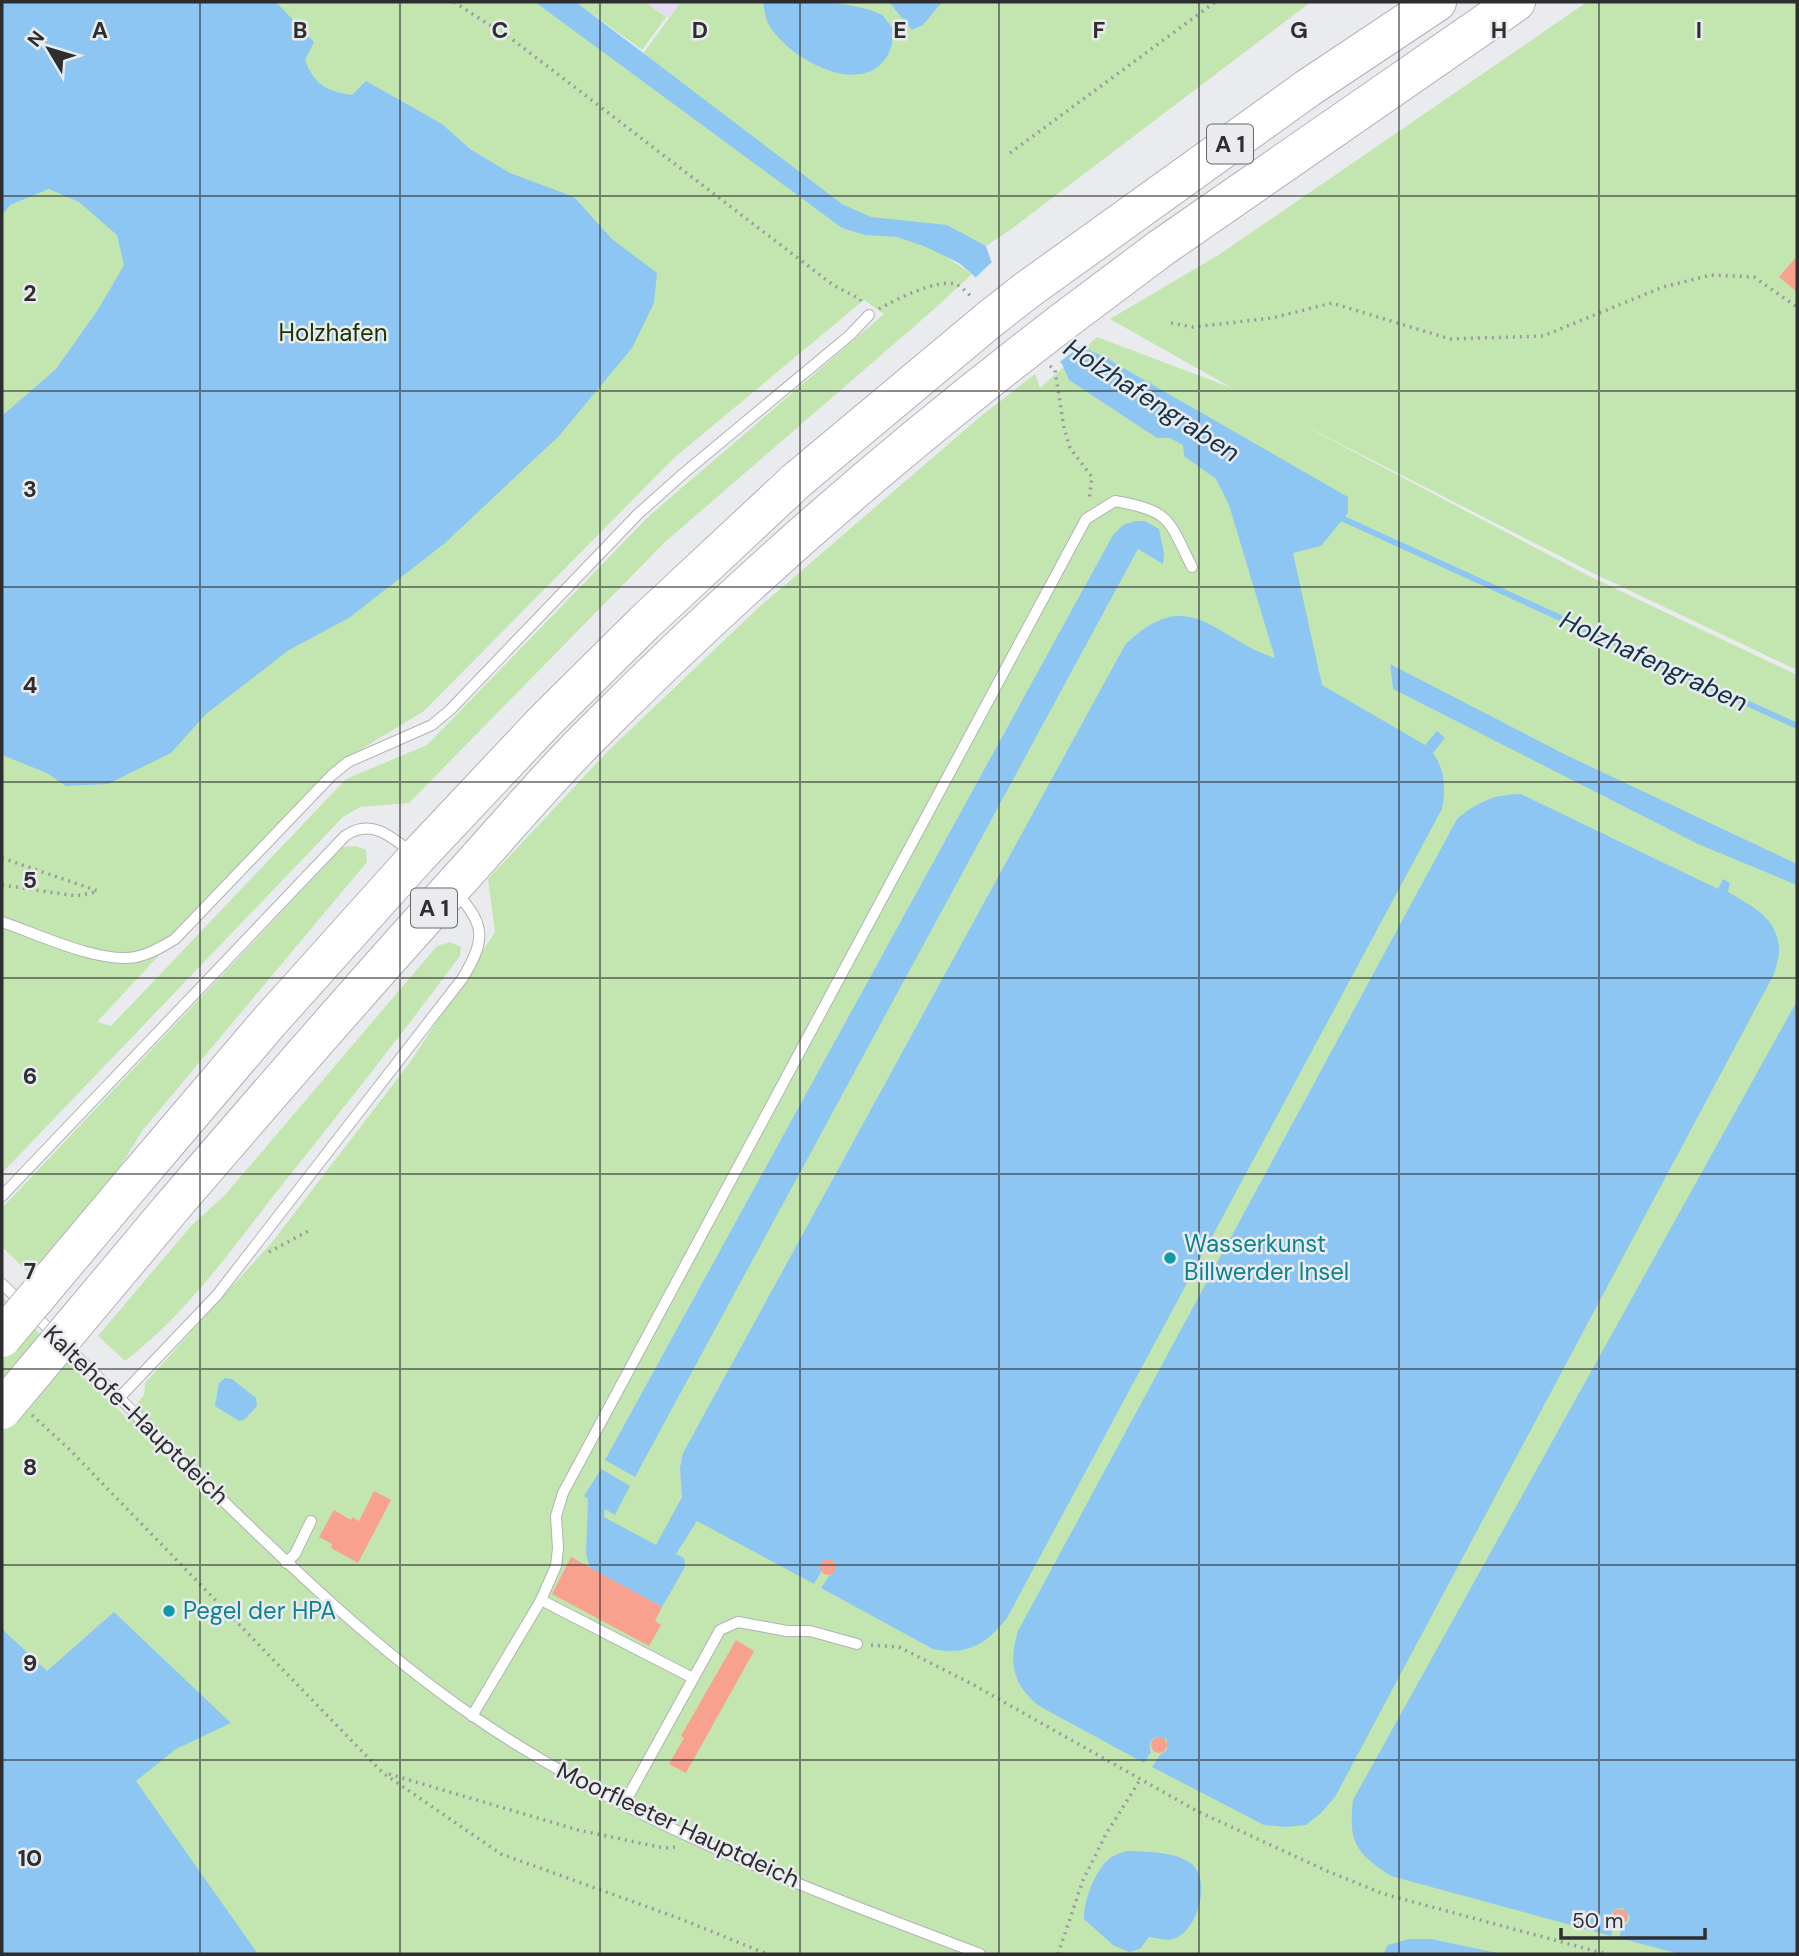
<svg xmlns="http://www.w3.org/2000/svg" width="1799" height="1956" font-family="'DM Sans',sans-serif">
<rect width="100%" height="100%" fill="#eaebef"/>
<polygon fill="#e7ddf2" points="645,2 681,2 669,18"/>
<g fill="#c3e6b0" fill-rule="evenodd">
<path d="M2,2H546L630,71L681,2H1311L1010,230L986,246L980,243L948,258L972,274L932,311L664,543L409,803L360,807L343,817L2,1173ZM864,300L884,314L649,516L427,745L346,779L111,1026L97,1022L337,764L424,711L674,458Z"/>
<polygon points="576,2 645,2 666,17 642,50"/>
<polygon points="1587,2 1797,2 1797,670 1593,573 1288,417 1587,575 1797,675 1797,1954 2,1954 2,1297 126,1417 144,1395 145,1383 273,1241 411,1061 495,932 488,879 607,752 757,609 981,416 1035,374 1040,388 1097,337 1232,388 1110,319 1220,254"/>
<polygon points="356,846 366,850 367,862 142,1131 117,1172 30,1274 2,1247 2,1208 343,847"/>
<path d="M450,942L461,947L460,956C400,1037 337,1116 274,1195C230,1252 183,1317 125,1361L98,1336L191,1226L225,1195L437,946Z"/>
</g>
<g fill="#8ec6f3">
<path d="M2,2H276L314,42L305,60C315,85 326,91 352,95L366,81L442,124L470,149L510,173L574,197L612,239L657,273L654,303L632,348L559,436L445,543L349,618L289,650L206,714L171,753L108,784L66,786L47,773L2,755V416L56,369L99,308L124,265L117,235L79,202L49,189L10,205L2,215Z"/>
<path d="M535,2H576L842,204L871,217L947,225L986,246L991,261L1083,347C1094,354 1104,354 1113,362L1348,497V513L1321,546L1293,553L1322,685L1425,745L1437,731L1445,738L1433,753C1445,769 1446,789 1442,809L1007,1618C987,1644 967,1656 933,1649L821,1588L829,1576L835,1572V1562L830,1559L821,1562V1572L814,1584L697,1521L676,1554L684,1558L685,1567L662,1607L590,1568L586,1554L588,1499L584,1496L601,1469L630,1486L615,1515L605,1509L604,1517L656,1545L682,1497L680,1468L683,1453L1125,645C1189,582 1214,638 1275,658L1229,505L1216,479L1184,456L1183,445L1170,438H1157L1069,380L1062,364L972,274L959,263L926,247L897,237L865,235L842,228Z"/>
<path d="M766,2C797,2 856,0 882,15C886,19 889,24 893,28C892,35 893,44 890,50C868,104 784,58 767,21C765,16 765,10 763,5Z"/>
<polygon points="889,2 942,2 923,25 912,30"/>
<polygon points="1135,521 1145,521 1159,529 1164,553 1163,564 1138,549 635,1477 605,1460 1113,535 1123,525"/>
<polygon points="1390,664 1566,755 1797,864 1797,885 1698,844 1393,689"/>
<path d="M1521,794L1718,889L1723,879L1730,883L1728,892C1751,906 1776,916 1779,947C1780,955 1776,966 1774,974L1335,1797L1321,1813L1306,1825L1286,1827L1264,1825L1152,1767L1160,1755L1167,1750V1740C1157,1733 1146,1739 1151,1752L1144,1763L1039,1706C1013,1685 1008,1663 1018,1631L1457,819C1478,801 1494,795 1521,794Z"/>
<path d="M1797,1001V1954H1680L1619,1938L1622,1927L1628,1923L1630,1917L1623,1908C1615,1908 1612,1911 1610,1918L1614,1925L1611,1936L1391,1876C1356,1853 1348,1843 1353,1800Z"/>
<polygon points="225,1378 232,1379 256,1398 257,1406 244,1420 239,1421 215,1406 219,1383"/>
<polygon points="114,1612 231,1723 176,1749 136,1781 258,1954 2,1954 2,1629 47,1671"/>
<path d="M1126,1851C1143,1851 1182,1852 1194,1866C1210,1884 1198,1928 1176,1938C1168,1942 1157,1938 1149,1937L1140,1949L1129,1952L1113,1945L1084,1919C1083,1902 1096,1868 1110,1858C1114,1855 1121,1853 1126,1851Z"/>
<polygon points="1409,1939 1431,1939 1502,1954 1383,1954 1388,1945"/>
</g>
<polygon fill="#eaebef" points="994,260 1027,290 1083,344 1057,364 973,280"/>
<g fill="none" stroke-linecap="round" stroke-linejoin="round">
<polyline stroke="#8ec6f3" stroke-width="6" points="1337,516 1797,726"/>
</g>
<g fill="#f8a18e">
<polygon points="1797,256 1797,292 1779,277"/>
<polygon points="374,1491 391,1500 358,1563 331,1548 332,1544 319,1537 334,1510 351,1520 352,1517 359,1521"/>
<polygon points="571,1557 662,1607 655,1621 661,1625 649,1646 552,1594"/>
<circle cx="828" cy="1567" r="8"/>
<polygon points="736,1640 754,1651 686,1773 669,1764 684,1738 681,1736"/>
<circle cx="1159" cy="1745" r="8"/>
<circle cx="1620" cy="1917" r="8"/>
</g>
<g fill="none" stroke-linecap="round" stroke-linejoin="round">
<g stroke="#b1b2b5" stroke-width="12">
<g id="service">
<path d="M2,922C38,934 99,964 136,957C151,954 163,946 175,939L332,775L348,762L432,725L450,710L638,514L684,473L850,335L869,315"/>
<path d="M2,1196L345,836C371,818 391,836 412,853"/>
<path d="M2,1284C72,1350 140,1419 209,1487C292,1568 377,1650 473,1716C627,1822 806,1888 980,1954"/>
<path d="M119,1398L217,1295L462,979C485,942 487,925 456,893"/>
<polyline points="286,1563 295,1554 311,1521"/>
<polyline points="541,1600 693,1678"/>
<path d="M472,1716L541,1600L556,1566L558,1548L556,1516L563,1493L1086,519L1115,501C1171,511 1168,519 1192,567"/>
<polyline points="624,1804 720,1630 738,1622 787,1631 810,1631 857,1644"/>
</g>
</g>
<g stroke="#b1b2b5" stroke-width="40">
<g id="motorway">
<polyline points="1027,290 1308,88 1437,2"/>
<polyline points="1061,323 1161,248 1516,2"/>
<polyline points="138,1176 269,1022 417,857 545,721 644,623 796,481 990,319"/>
<path d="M173,1206C269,1094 366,982 466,872C504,830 540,787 580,746C719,605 868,473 1025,351"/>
</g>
</g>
<g stroke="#9a9b9e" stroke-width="3.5" stroke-dasharray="2 5" stroke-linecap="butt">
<polyline points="454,2 513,40 833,285 860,299 862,304"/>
<polyline points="1010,153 1215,2"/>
<path d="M879,309C896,299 937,279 955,284C962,286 968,294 973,298"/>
<polyline points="1171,323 1193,327 1272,318 1332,303 1450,339 1543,336 1663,287 1711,275 1754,277 1797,307"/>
<polyline points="1050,366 1055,370 1064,428 1070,448 1092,477 1089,500"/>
<polyline points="2,858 98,891"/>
<polyline points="2,885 76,896 96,892"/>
<polyline points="269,1252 312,1229"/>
<polyline points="32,1415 69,1449 383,1773 501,1854 681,1919 767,1954"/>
<polyline points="871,1645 899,1647 972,1684 1197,1811 1327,1871 1384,1894 1606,1954"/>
<polyline points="389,1774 578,1830 664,1848 676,1847"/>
<polyline points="1058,1954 1083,1880 1106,1834 1140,1780"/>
</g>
<use href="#service" stroke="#fff" stroke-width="10"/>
<use href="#motorway" stroke="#fff" stroke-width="38"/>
<g stroke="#b1b2b5" stroke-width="40" stroke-linecap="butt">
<g id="motorway-bridge">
<polyline points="990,319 1027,290"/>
<polyline points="1025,351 1061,323"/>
<polyline points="2,1338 138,1176"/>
<polyline points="2,1410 173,1206"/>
</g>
</g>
<use href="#motorway-bridge" stroke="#fff" stroke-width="38"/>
</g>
<path fill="none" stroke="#2e2e30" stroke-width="2" stroke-opacity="0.55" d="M200,2V1954M400,2V1954M600,2V1954M800,2V1954M999,2V1954M1199,2V1954M1399,2V1954M1599,2V1954M2,196H1797M2,391H1797M2,587H1797M2,782H1797M2,978H1797M2,1174H1797M2,1369H1797M2,1565H1797M2,1760H1797"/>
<g fill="#0f9aa8" stroke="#eaebef" stroke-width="2.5">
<circle cx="1170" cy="1258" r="7"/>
<circle cx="169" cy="1611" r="7"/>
</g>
<g text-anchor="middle" stroke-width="5" stroke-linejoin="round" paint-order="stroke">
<g fill="#eaebef" stroke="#666769" stroke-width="2">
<rect x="1207" y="124.5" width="46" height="39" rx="5"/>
<rect x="411" y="888.5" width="46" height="39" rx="5"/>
</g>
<g font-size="23" font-weight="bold" fill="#2e2e30">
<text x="1230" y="152">A 1</text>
<text x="434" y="916">A 1</text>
</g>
<g font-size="24" fill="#193502" stroke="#eaebef">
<text x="333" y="341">Holzhafen</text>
</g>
<g font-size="24" fill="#0d838f" stroke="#eaebef" text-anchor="start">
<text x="1184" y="1252">Wasserkunst<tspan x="1184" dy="28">Billwerder Insel</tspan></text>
<text x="183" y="1619">Pegel der HPA</text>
</g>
<g font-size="24" fill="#2e2e30" stroke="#eaebef">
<text transform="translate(136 1415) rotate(44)" y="8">Kaltehofe-Hauptdeich</text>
<text transform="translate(678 1825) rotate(25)" y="8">Moorfleeter Hauptdeich</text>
</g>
<g font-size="26" font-style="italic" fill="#123148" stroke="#eaebef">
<text transform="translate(1152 400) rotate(33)" y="9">Holzhafengraben</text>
<text transform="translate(1654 661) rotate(25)" y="9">Holzhafengraben</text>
</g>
</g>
<g font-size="23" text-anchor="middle" font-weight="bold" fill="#2e2e30" stroke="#eaebef" stroke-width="5" stroke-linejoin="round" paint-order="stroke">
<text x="100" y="38">A</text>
<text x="300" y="38">B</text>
<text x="500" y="38">C</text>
<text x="700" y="38">D</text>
<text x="900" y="38">E</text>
<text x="1099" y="38">F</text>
<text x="1299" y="38">G</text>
<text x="1499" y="38">H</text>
<text x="1699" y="38">I</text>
<text x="30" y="301">2</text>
<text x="30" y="497">3</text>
<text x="30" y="693">4</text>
<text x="30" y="888">5</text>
<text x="30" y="1084">6</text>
<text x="30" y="1279">7</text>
<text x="30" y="1475">8</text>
<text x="30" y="1671">9</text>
<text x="30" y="1866">10</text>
</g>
<rect width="1799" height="1956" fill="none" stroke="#2e2e30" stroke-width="7"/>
<g transform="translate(49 49) rotate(308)" stroke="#eaebef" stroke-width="5" paint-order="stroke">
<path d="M0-5L12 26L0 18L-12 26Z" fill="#2e2e30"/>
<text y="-10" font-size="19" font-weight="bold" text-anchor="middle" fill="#2e2e30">N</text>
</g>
<path d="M1561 1928v10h144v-10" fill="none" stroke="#2e2e30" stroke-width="3.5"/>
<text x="1572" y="1928" font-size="21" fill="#2e2e30" stroke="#eaebef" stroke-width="5" paint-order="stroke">50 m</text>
</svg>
